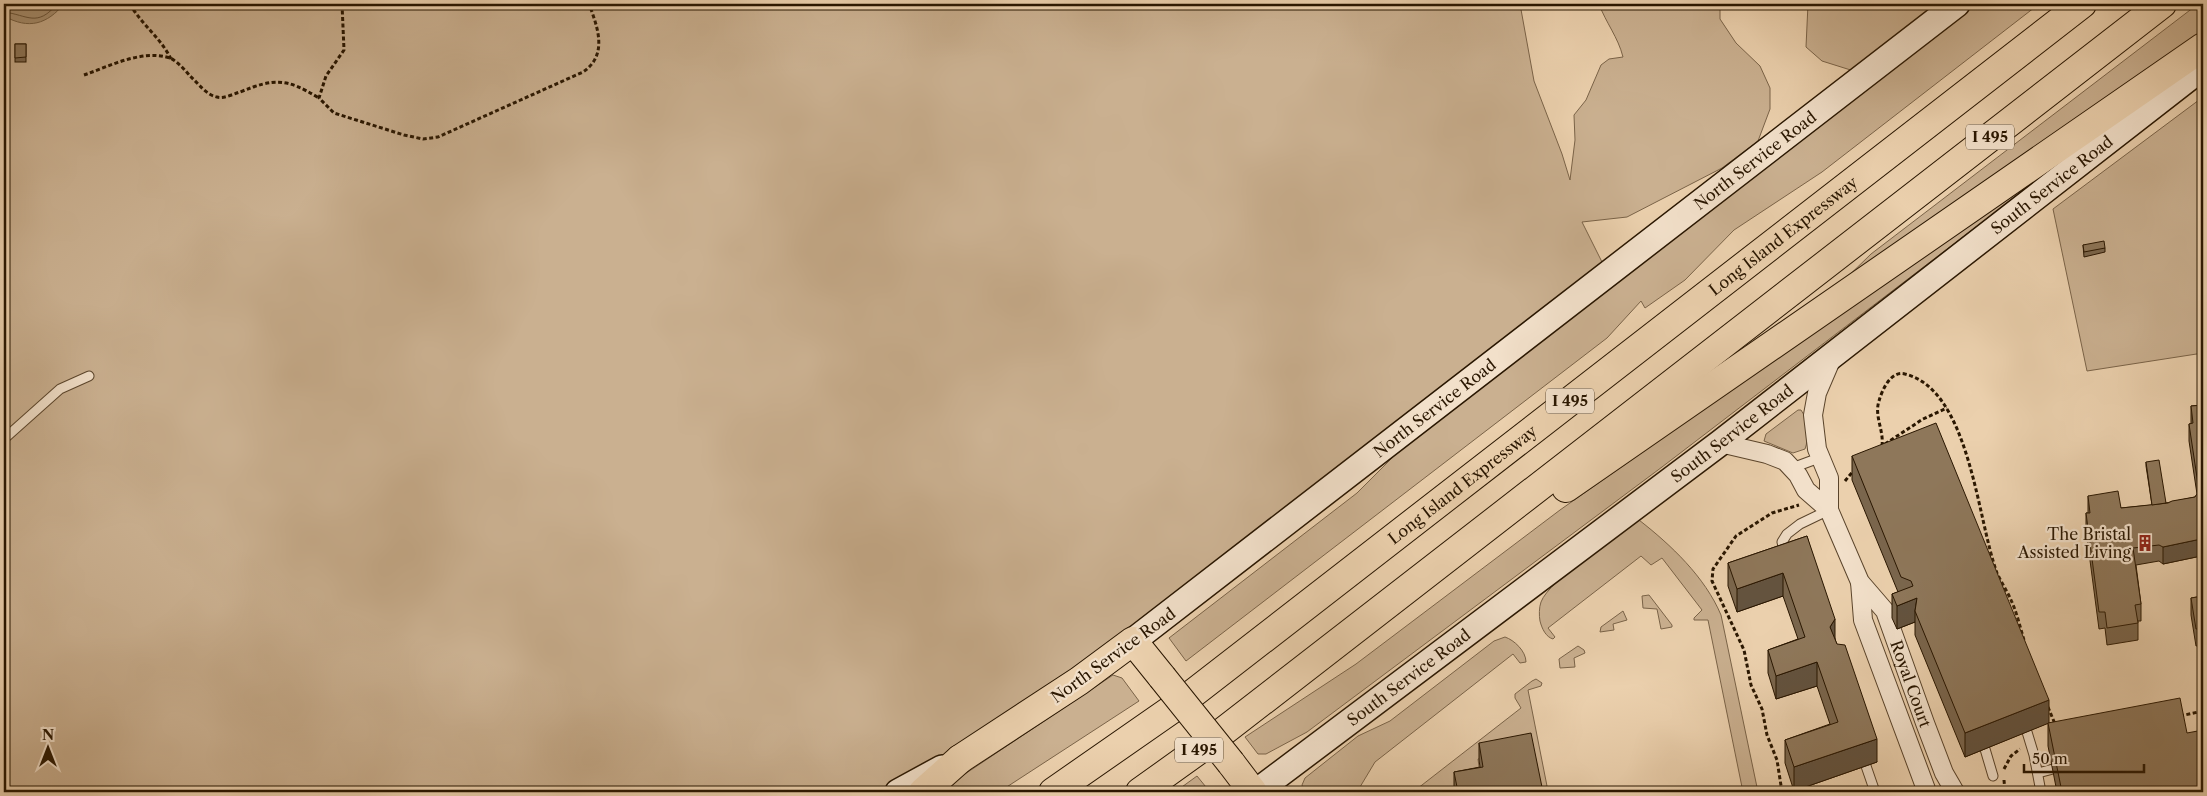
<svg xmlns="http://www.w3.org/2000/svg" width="2207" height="796" font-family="'Libre Caslon Text',serif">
<rect width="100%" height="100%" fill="#ebd0ad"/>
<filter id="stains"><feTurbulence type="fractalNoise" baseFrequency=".004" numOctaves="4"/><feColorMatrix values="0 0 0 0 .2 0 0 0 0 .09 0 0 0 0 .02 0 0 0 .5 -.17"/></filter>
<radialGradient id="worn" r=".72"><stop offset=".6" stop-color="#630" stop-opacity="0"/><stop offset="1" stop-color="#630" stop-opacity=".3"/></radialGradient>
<g fill="#cab090" stroke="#7a6348">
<path d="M4,4H1520L1534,81L1562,154L1570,180L1575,140L1574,115L1586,100L1601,65L1609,59L1623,57C1618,37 1606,23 1599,4H1720V19L1736,43L1760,66L1770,88V109L1758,141L1722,168L1627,217L1582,222L1608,274L1133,641L898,792H4Z"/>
<polygon points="1808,4 1957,4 1857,72 1822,61 1806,47"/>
<polygon points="1973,4 2039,4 1822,172 1734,230 1685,280 1645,308 1641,301 1607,338 1186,661 1169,638 1357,493 1405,445"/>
<polygon points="2198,4 2203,4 2203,36 1834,290 1871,254"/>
<polygon points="2203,97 2203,353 2087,371 2053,209"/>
<polygon points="2023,191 1662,467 1307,732 1266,754 1258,754 1245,737 1356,664 1560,510 2011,193"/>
<path d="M1798,410H1801C1808,419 1809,439 1805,449L1793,453L1764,441L1766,434Z"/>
<path d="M1639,520C1671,545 1705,577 1721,615L1758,792H1743L1708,620H1694V618L1702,610L1662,558L1651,565L1641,556L1548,628L1555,637L1553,639C1546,637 1542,629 1540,621C1539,616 1539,607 1541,602C1549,580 1617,536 1639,520Z"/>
<polygon points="1649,595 1672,625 1672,627 1661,629 1657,609 1643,608 1642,596"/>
<polygon points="1623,611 1627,620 1613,624 1614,630 1600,632 1601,627"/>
<path d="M1505,637C1514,640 1526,651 1526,662L1520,663L1513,654L1375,762L1357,792H1304L1302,785L1305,778L1358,736L1390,721L1494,641Z"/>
<polygon points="1578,646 1584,650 1585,653 1574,658 1575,667 1560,668 1559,659"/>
<polygon points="1113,675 1122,678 1139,701 999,792 938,792"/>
<polygon points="1536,679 1542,683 1541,686 1528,690 1547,786 1540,788 1532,748 1478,759 1481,783 1453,789 1453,792 1413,792 1521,708 1515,698 1515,694 1532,681"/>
<polygon points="1197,776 1210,792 1175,792"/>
</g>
<path fill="#a99172" stroke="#766044" d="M4,4H64C47,24 29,30 4,16Z"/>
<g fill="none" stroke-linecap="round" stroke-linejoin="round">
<path stroke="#695439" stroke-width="1" d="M4,12C28,15 37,28 57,4"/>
<g stroke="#5a442b" stroke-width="11">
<g id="service">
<polyline points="4,439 60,389 89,376"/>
<polyline points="1792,468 1819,458"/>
<polyline points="1785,555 1782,542 1787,534 1800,524 1829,510"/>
<polyline points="2027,732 2034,755 2041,792"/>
<polyline points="1985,749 1993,776"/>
<polyline points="1866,766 1875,792"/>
<polyline points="2038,773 2053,769"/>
</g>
</g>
<g stroke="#5a442b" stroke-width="20">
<g id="minor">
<path id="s1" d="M1832,358L1817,393L1813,415L1817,449L1829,478V510L1860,582L1885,611L1925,723L1944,773L1955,792"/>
<polyline points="1720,443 1767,454 1785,461 1798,475 1806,490 1829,510"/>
<polyline points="1860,582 1863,620 1927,792"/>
</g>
</g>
<g stroke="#291600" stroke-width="28">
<g id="secondary">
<path id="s2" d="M1133,641L1957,4"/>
<polyline points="898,792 942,768"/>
<path id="s3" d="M1256,792L1720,443L2203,67"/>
</g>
</g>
<g stroke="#291600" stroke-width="30">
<g id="primary">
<polyline points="960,759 1079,681 1133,641 1162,677"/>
<polyline points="1231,763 1253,792"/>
</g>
</g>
<g stroke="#291600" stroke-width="30">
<g id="motorway">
<polyline points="1566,488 2203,47"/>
<polyline points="923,792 960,759"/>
<path id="s4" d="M1053,792L1178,705L2082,4"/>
<polyline points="1140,792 1207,744 2162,4"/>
</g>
</g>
<g stroke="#291600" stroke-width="3" stroke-dasharray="4 2.5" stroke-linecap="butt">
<path d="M130,4C141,24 161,38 171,59"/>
<path d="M342,4L344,50L326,76L319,98L334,113L404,135L423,139L438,137L583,72C608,55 598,28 589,4"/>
<path d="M84,75C110,66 142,49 170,58C177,61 185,70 190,76C198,83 206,95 217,97C224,99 233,94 240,92C275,78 286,78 319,98"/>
<polyline points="1885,444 1923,419 1947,408"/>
<path d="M1882,446C1884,430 1874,416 1879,401C1882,390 1891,370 1905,374C1970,390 1977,519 1997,573C2001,582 2007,591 2011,600C2017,613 2020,627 2024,640"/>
<polyline points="1845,481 1854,470"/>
<polyline points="2048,707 2055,724"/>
<polyline points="2180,716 2203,711"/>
<polyline points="2004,769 2011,756 2020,749"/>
<polyline points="2004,780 2005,792"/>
<polyline points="1782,792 1777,760 1767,735 1762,709 1751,685 1744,650 1712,581 1713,569 1736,536 1772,513 1799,505"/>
</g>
<use href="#service" stroke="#f2e0ca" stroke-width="9"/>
<use href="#minor" stroke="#f2e0ca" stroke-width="18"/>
<use href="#secondary" stroke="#f2e0ca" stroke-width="25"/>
<use href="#primary" stroke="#ebd0ad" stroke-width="28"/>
<use href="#motorway" stroke="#ebd0ad" stroke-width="28"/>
<g stroke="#291600" stroke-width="30" stroke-linecap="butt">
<polyline id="primary-bridge" points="1162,677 1231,763"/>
</g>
<use href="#primary-bridge" stroke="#ebd0ad" stroke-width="28"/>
</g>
<g fill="#7a664d" stroke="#291600">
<rect x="15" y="44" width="11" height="18"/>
<polygon points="2083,245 2105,248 2105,252 2084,257"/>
<polygon points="2203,405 2203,572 2201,556 2163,564 2159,561 2136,565 2141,604 2141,621 2138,621 2138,640 2107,645 2105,628 2099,629 2086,530 2086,513 2088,513 2088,496 2121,508 2152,505 2146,466 2146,462 2166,503 2195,497 2197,494 2189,441 2189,424 2191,424 2191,406"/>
<polygon points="1852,456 2049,723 2187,733 2203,792 2057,792 2048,746 2048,723 1965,757 1915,635 1915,622 1897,629 1892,618 1892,594 1898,592 1852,480"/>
<polygon points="1807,536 1835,639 1877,762 1794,791 1785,763 1785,740 1830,724 1817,686 1776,699 1768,673 1768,650 1798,639 1783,596 1737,612 1728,586 1728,563"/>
<polygon points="2203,596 2203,645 2196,646 2191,615 2191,598"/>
<polygon points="1479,743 1543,792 1454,792 1454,772 1480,767 1479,760"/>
</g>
<g fill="#63533f" stroke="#291600">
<polygon points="2201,539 2201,556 2163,564 2163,547"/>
<polygon points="1783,573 1783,596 1737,612 1737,589"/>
<polygon points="1917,598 1915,611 1915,622 1897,629 1897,606"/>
<polygon points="1835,619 1835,643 1830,627"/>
<polygon points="1817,662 1817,686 1776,699 1776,676"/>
<polygon points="2049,700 2049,723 1965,757 1965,733"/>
<polygon points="1877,739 1877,762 1794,791 1794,767"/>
</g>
<g fill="#8e775a" stroke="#291600">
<polygon points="15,44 26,44 26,57 15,58"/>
<polygon points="2104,241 2105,248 2084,252 2083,245"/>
<polygon points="2203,405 2203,556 2201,539 2163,547 2159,545 2133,548 2141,604 2135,605 2138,623 2107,628 2105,612 2099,612 2086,513 2090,513 2088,496 2118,491 2121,508 2168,503 2172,501 2195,497 2199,491 2189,424 2193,423 2191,406"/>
<polygon points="1936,423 2049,700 1965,733 1915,611 1917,598 1897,606 1892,594 1913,586 1911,581 1901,577 1852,456"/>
<polygon points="2159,460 2166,503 2152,505 2146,462"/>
<polygon points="1807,536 1835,619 1830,627 1837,644 1845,645 1877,739 1794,767 1785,740 1838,722 1817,662 1776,676 1768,650 1805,637 1783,573 1737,589 1728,563"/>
<polygon points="2203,596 2203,628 2196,629 2191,598"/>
<polygon points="2180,698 2187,733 2203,730 2203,792 2062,792 2048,723"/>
<polygon points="1531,733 1543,792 1458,792 1454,772 1483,767 1479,743"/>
</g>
<defs>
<g id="building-bare" transform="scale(1.35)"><path d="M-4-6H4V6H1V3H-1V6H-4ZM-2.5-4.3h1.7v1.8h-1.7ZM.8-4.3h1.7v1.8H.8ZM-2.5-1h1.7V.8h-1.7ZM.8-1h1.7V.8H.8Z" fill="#8f2418" stroke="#f2e0ca" stroke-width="2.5" paint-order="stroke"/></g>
</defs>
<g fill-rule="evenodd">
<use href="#building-bare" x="2145" y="543"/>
</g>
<g text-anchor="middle" stroke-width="4.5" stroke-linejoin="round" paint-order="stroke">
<g fill="#f2e0ca" stroke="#65533d" stroke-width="1">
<rect x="1966" y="124.5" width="48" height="25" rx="4"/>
<rect x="1546" y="388.5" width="48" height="25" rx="4"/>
<rect x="1175" y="737.5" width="48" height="25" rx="4"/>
</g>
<g font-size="15" font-weight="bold" fill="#291600">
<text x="1990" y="142">I 495</text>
<text x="1570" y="406">I 495</text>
<text x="1199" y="755">I 495</text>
</g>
<g font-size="16" fill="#291600" stroke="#f2e0ca">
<text dy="6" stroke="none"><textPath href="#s2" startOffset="786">North Service Road</textPath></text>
<text dy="6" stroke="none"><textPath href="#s3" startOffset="1001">South Service Road</textPath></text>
<text dy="6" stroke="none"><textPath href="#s4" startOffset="918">Long Island Expressway</textPath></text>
<text dy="6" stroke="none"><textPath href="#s2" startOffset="381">North Service Road</textPath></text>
<text dy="6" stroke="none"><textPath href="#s3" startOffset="596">South Service Road</textPath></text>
<text dy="6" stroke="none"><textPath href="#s4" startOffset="512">Long Island Expressway</textPath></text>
<text transform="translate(1113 655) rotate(-36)" y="6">North Service Road</text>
<text dy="6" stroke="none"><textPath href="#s3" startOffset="191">South Service Road</textPath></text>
<text dy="6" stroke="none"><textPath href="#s1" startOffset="352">Royal Court</textPath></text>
</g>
<g font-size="16" fill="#291600" stroke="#f2e0ca" text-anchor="end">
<text x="2131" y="540">The Bristal<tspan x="2131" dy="18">Assisted Living</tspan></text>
</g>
</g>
<rect width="2207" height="796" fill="none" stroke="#ebd0ad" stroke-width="20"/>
<rect x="5" y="5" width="2197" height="786" fill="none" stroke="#291600" stroke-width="2.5"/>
<rect x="10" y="10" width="2187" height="776" fill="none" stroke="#291600"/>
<g transform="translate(48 748)" stroke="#f2e0ca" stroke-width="4" paint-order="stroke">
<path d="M0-4L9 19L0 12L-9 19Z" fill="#291600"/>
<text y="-8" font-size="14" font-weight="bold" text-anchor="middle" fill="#291600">N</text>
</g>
<path d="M2024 764v8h120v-8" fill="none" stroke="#291600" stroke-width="2.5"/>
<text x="2032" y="764" font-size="15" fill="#291600" stroke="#f2e0ca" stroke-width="4" paint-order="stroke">50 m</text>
<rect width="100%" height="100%" filter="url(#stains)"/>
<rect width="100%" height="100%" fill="url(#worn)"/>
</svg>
